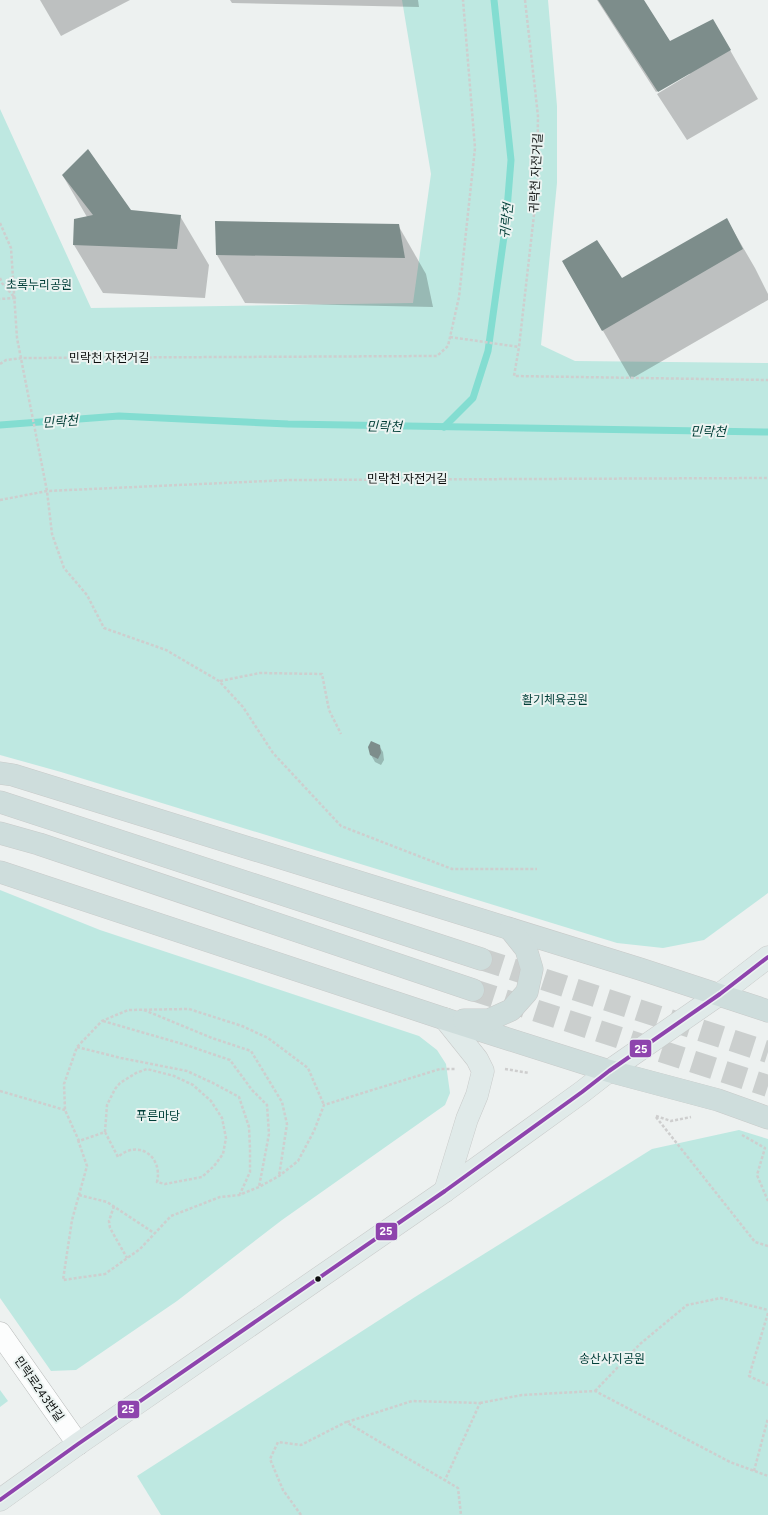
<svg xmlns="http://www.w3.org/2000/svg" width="768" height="1515" font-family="Figtree,'Noto Sans KR',sans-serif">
<rect width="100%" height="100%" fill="#edf1f0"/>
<g fill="#bee8e1">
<polygon points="402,0 548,0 557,106 557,183 541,345 575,361 768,363 768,893 704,940 663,948 617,943 61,772 0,755 0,109 91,308 413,303 431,174"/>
<polygon points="0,890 100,930 419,1036 437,1050 446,1064 450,1093 445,1105 282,1220 177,1301 76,1370 51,1371 0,1298"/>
<polygon points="739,1130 768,1139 768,1515 161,1515 137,1476 415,1297 652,1149"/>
<polygon points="0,1390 8,1401 0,1407"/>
</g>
<g fill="#0003">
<polygon points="40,0 130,0 61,36"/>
<polygon points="230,0 418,0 419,7 232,3"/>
<polygon points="597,0 643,0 670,42 730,50 758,99 687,140 657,94 690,74 689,73 656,92"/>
<polygon points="63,176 130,211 180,216 209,265 205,298 103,293 74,245 87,217"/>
<polygon points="727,220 755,268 768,294 768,300 631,379 563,262 622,280"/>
<polygon points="398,225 426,274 433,307 245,303 217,255"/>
<polygon points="379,746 383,752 384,760 381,765 375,762 371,755"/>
</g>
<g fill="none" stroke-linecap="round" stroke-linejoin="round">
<g stroke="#83ddd1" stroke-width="7">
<polyline points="0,425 119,416 288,424 768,432"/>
<polyline points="444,427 473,398 488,351 506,222 511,160 494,0"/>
</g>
</g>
<g fill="#7d8d8b">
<polygon points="598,0 644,0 670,41 713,19 731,50 658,92"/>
<polygon points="88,149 131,210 181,215 177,249 73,245 74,219 93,215 62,175"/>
<polygon points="727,218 743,249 602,331 562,261 597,240 622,278"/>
<polygon points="215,221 399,224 405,258 216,255"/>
<polygon points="371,741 380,745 381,753 378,759 370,755 368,747"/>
</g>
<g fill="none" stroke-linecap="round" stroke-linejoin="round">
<g stroke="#cbcfce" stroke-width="22" stroke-dasharray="22 11" stroke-linecap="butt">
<polyline points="481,959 768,1052"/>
<polyline points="473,990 768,1086"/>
</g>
<g stroke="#b5b8b7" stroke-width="23">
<polyline id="minor" points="0,1333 78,1444"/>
</g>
<g stroke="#c8cac9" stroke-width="23">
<g id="major">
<polyline points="445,1019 477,1059 483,1071 477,1095 467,1119 445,1191"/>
<polyline points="0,1500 78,1444 445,1191 582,1092 609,1071 720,994 768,957"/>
</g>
</g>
<g stroke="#c8cac9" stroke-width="23">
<g id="highway">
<polyline points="0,773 13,775 640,969 768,1011"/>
<polyline points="0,802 481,959"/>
<polyline points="0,833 39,844 473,990"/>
<polyline points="0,872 445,1019 609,1071 718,1100 768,1118"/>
<polyline points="464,1020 489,1020 511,1010 527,992 532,969 526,949 510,929"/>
</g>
</g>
<g stroke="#cecece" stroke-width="2.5" stroke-dasharray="3 2" stroke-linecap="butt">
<polyline points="525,0 538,116 537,188 519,347 514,376 768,380"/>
<polyline points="0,223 11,248 17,338 47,491 52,534 64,568 87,595 104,628 166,650 219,681 243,707 273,753 341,826 452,869 537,869"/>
<polyline points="0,278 2,283 15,298 0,299"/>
<polyline points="450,337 519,347"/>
<polyline points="0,364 6,360 22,358 437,356 448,346 459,297 475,148 463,0"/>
<polyline points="0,500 47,491 289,480 768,478"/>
<polyline points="220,681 260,673 322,674 329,710 341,734"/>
<polyline points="144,1010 212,1038 251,1051 282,1102 287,1124 279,1176"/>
<polyline points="103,1021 186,1045 230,1060 252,1090 267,1105 269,1134 259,1187"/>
<polyline points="77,1047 121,1058 187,1071 213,1083 239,1097 249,1127 250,1148 250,1172 240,1194"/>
<polyline points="505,1069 529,1073"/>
<polyline points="0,1091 65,1110"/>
<polyline points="656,1116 671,1121 691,1117"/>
<polyline points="656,1117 755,1242 768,1246"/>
<path d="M105,1132L118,1157C138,1139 163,1156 157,1182L165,1184L202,1177L214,1166L223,1154L226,1138L222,1118L211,1101L193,1085L174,1076L147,1069L136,1073L120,1083L115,1089L107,1105L105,1132L79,1141L65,1110L64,1084L77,1047L102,1021L128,1010L189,1009L242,1026L268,1038L308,1068L324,1105"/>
<polyline points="742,1135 765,1148 757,1175 768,1201"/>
<polyline points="78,1140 87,1166 72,1220 63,1280 105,1274 140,1249 171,1216 220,1197 239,1195 259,1187 279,1176 298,1161 314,1131 324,1105 440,1069 456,1069"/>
<polyline points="79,1195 107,1202 154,1233"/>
<polyline points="114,1206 109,1221 110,1228 127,1258"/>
<polyline points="768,1313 749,1376 768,1385"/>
<polyline points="595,1391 640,1344 687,1305 721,1298 768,1310"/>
<polyline points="480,1403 522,1395 595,1391 730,1462 768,1476"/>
<polyline points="347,1422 412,1401 480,1403 445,1480"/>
<polyline points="754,1471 768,1418"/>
<polyline points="301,1515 283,1490 270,1459 278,1442 301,1445 346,1422 458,1488 461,1515"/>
</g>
<use href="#minor" stroke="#fcfdfd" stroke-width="22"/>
<use href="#major" stroke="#e0eae9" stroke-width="22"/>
<use href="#highway" stroke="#cedddc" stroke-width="22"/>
<g stroke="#ebf3f1" stroke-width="7">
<polyline id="bus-1" points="0,1500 78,1444 445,1191 582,1092 609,1071 720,994 768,957"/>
</g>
<use href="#bus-1" stroke="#8e44ad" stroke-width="4"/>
</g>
<circle fill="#0b0e0d" stroke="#ebf3f1" stroke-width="1.5" cx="318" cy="1279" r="3.5"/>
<g text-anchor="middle" stroke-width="4" stroke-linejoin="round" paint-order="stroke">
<g font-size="12" fill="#0b0e0d" stroke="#ebf3f1">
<text transform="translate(536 173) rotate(-87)" y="4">귀락천 자전거길</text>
<text x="109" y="362">민락천 자전거길</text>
<text x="407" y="483">민락천 자전거길</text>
<text transform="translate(39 1389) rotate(55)" y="4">민락로243번길</text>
</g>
<g font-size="12" fill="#023f39" stroke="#ebf3f1">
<text x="39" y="289">초록누리공원</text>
<text x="555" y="704">활기체육공원</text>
<text x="158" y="1120">푸른마당</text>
<text x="612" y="1363">송산사지공원</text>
</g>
<g font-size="13" font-style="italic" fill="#003d36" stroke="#ebf3f1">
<text transform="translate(506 221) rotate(-84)" y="5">귀락천</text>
<text transform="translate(60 421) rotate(-4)" y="5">민락천</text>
<text transform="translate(384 426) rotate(1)" y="5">민락천</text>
<text transform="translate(708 431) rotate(1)" y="5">민락천</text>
</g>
</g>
<g stroke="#ebf3f1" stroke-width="1.5">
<rect x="629" y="1039" width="23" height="19" rx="4" fill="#8e44ad"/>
<rect x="375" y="1222" width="23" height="19" rx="4" fill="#8e44ad"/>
<rect x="117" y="1400" width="23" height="19" rx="4" fill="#8e44ad"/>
</g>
<g font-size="11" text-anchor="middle" font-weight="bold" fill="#fff">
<text x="641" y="1053">25</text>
<text x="386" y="1235">25</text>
<text x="128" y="1413">25</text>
</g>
</svg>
